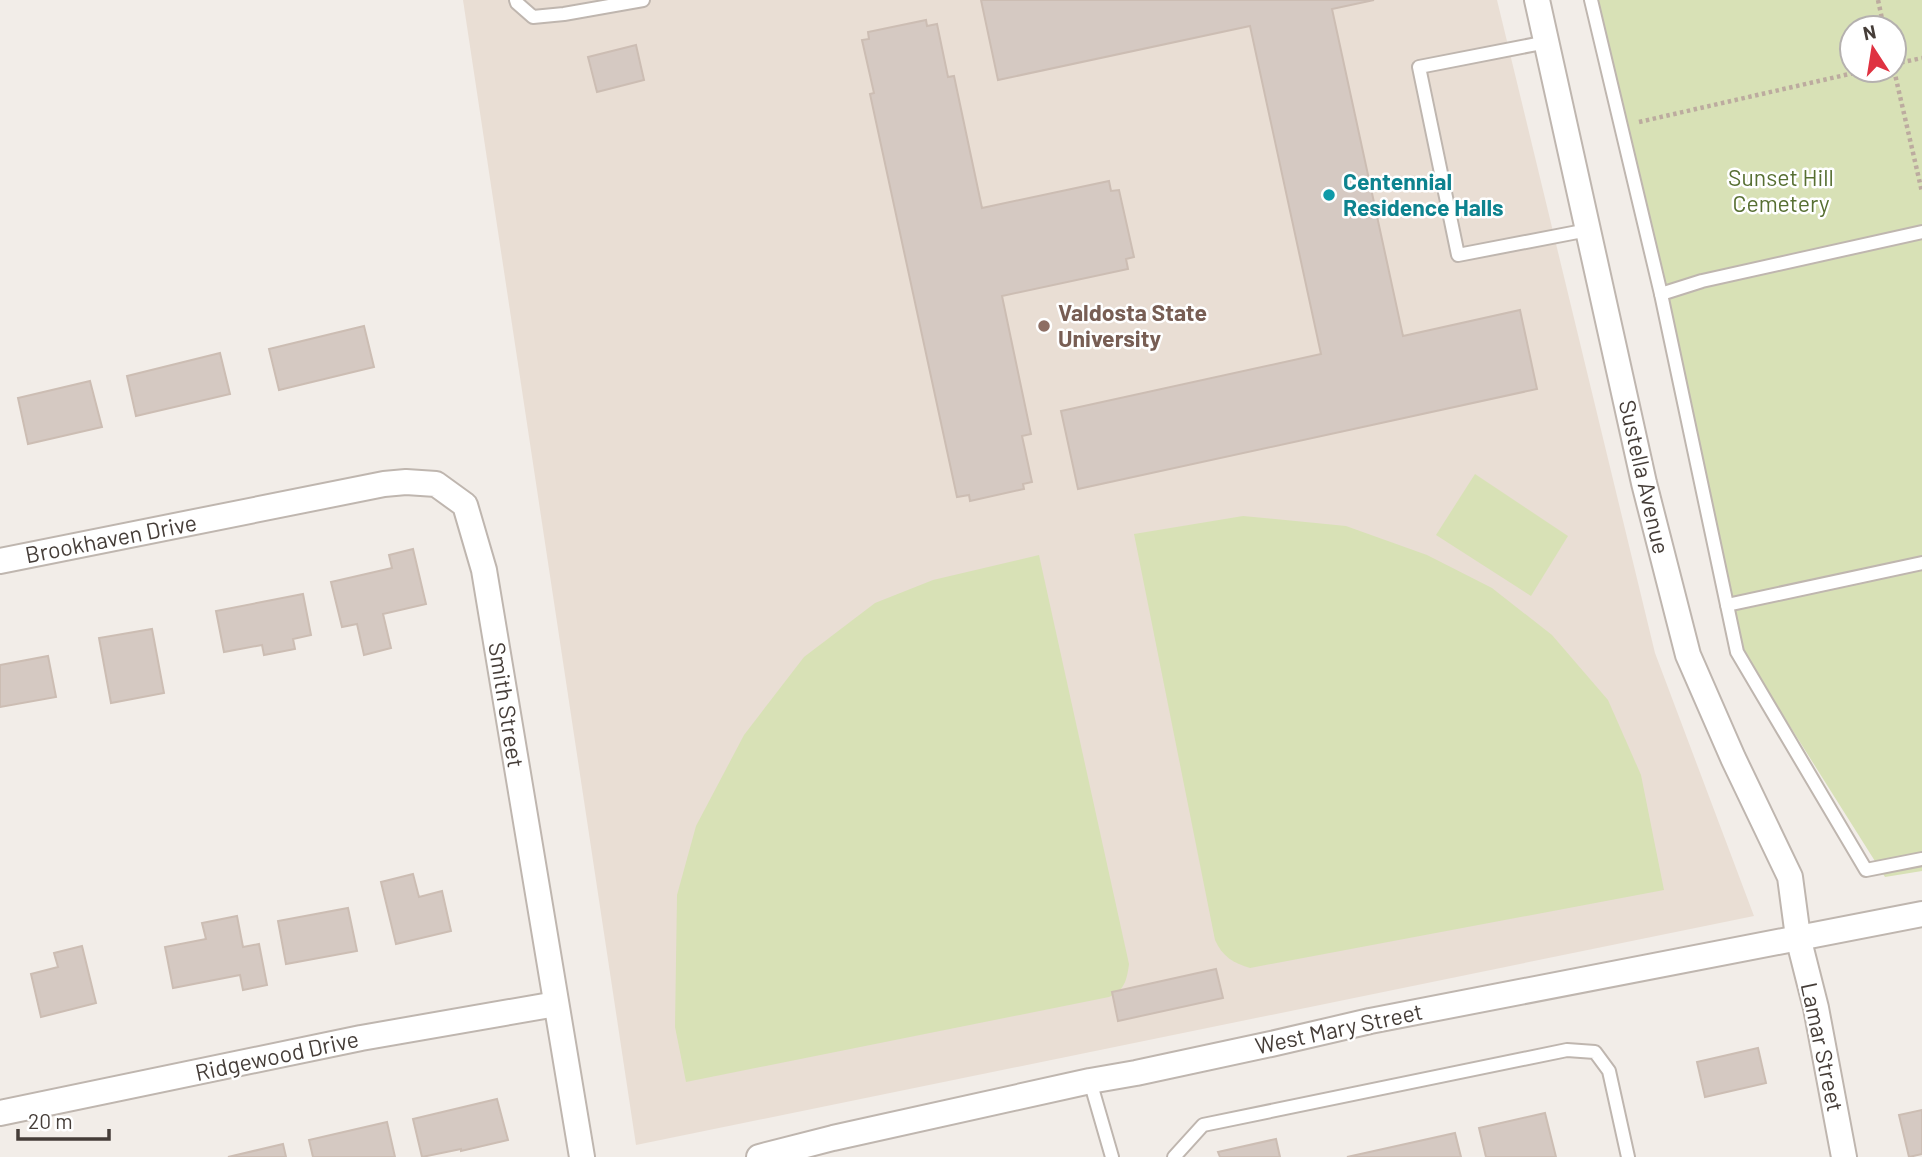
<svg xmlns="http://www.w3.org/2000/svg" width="1922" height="1157" font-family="Barlow,sans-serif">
<rect width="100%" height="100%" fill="#f2ede8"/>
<polygon fill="#e9ded4" points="463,0 1497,0 1655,653 1754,916 636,1145"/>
<g fill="#d8e1b6" fill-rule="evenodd">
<path d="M1594,0H1922V871L1885,877L1745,655ZM1852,28H1894V70H1852Z"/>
<polygon points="1475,474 1568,536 1531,596 1436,535"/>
<path d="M1243,516L1346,526L1427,555L1492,588L1552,635L1608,700L1641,775L1664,890L1250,968C1233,963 1222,956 1215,940L1134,534Z"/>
<path d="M1039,555L1129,964C1127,980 1124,991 1109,997L686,1082L675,1027L677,895L696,826L744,735L804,657L875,603L933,580Z"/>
</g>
<g fill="#d5c9c2" stroke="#ccbdb3" stroke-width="2">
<polygon points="981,0 1374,0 1332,9 1403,336 1520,310 1537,389 1078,489 1061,411 1321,354 1250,26 998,80"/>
<polygon points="926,20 927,26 937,24 948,77 954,76 982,208 1109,181 1111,191 1119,190 1134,257 1126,259 1128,269 1002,296 1031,434 1022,436 1032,482 1023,484 1024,489 970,501 969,495 957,497 870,94 874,93 862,40 869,39 868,32"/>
<polygon points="636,45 644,80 597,92 588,57"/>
<polygon points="364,326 374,367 279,390 269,349"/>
<polygon points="220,353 230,394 136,416 127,376"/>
<polygon points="90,381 102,427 28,444 18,398"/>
<polygon points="413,549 426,604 383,614 391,648 364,655 357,624 342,627 331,582 392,568 389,555"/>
<polygon points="303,594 311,635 293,639 295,649 264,655 262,645 224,652 216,611"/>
<polygon points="152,629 164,693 111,703 99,638"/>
<polygon points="48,656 56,697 0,707 0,665"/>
<polygon points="413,874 419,897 442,891 451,931 396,944 381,882"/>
<polygon points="348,908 357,951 286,964 278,921"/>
<polygon points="237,916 243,947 259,944 267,985 243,990 240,975 173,988 165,947 206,939 202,923"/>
<polygon points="82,946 96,1003 41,1017 31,974 58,967 54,953"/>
<polygon points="1216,969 1223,998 1118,1021 1112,992"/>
<polygon points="1758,1048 1766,1083 1705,1097 1697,1062"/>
<polygon points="497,1099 508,1140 461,1151 461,1149 422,1157 413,1119"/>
<polygon points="1922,1110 1922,1154 1909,1157 1899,1115"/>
<polygon points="1545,1113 1556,1157 1486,1157 1479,1128"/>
<polygon points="387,1122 395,1157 313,1157 309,1140"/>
<polygon points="1455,1133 1461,1157 1347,1157"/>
<polygon points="1276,1139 1280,1157 1220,1157 1218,1152"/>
<polygon points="283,1144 286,1157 228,1157"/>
</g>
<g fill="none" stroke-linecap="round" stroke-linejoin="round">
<g stroke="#bfb6af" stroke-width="16">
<g id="lane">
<polyline points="516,0 517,3 533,17 564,14 643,0"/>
<polyline points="1591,0 1661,294"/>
<polyline points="1547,42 1419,67 1458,255 1588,230"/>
<polyline points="1922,232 1702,281 1661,294 1737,652 1866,870 1922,859"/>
<polyline points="1727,605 1922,563"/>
<polyline points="1090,1081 1112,1157"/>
<polyline points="1174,1157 1203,1125 1567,1050 1595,1052 1609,1071 1628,1157"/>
</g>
</g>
<g stroke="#bfb6af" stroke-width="28">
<g id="street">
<polyline points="1537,0 1644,483 1688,655 1733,758 1790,877 1798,937 1816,1008 1844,1157"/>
<polyline points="0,561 384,484 406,482 436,484 465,505 484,570 582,1157"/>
<polyline points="0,1113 361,1038 556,1004"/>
<polyline points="759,1157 833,1138 1090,1081 1136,1073 1271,1044 1370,1021 1922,914"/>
</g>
</g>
<g stroke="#bcab9f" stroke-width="4.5" stroke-dasharray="3.5 3.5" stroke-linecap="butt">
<polyline points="1878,0 1884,28"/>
<polyline points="1894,64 1922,58"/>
<polyline points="1894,70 1922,192"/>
<polyline points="1639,122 1867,70"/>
</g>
<use href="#lane" stroke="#fff" stroke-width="12"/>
<use href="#street" stroke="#fff" stroke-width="24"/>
</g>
<circle fill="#0f9aa8" stroke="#fff" stroke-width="2.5" cx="1329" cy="195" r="7"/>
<circle fill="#8d6e63" stroke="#fff" stroke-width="2.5" cx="1044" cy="326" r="7"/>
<g text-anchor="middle" stroke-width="5" stroke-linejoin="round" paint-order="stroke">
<g font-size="23" fill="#576f32" stroke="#fff">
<text x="1781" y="186">Sunset Hill<tspan x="1781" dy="26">Cemetery</tspan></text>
</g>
<g font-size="23" font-weight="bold" fill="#0d838f" stroke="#fff" text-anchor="start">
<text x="1343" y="190">Centennial<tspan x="1343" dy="26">Residence Halls</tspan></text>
</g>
<g font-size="23" font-weight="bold" fill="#785e54" stroke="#fff" text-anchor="start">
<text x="1058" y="321">Valdosta State<tspan x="1058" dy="26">University</tspan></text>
</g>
<g font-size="23" fill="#453d38" stroke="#fff">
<text transform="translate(1644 477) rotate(77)" y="8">Sustella Avenue</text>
<text transform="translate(111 539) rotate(-11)" y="8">Brookhaven Drive</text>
<text transform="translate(506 705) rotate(81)" y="8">Smith Street</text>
<text transform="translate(1339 1029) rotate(-12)" y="8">West Mary Street</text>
<text transform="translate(1822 1047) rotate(78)" y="8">Lamar Street</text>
<text transform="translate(277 1056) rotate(-12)" y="8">Ridgewood Drive</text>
</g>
</g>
<g transform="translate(1873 49) rotate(348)"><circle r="33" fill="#ffffff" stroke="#b5b1af" stroke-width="2"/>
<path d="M0-5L12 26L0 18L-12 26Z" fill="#df3241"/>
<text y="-10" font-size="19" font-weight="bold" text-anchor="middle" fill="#453d38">N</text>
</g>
<path d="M18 1129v10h91v-10" fill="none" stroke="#453d38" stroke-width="3.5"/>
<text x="28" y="1129" font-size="21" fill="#453d38" stroke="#ffffff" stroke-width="5" paint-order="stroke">20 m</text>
</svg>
